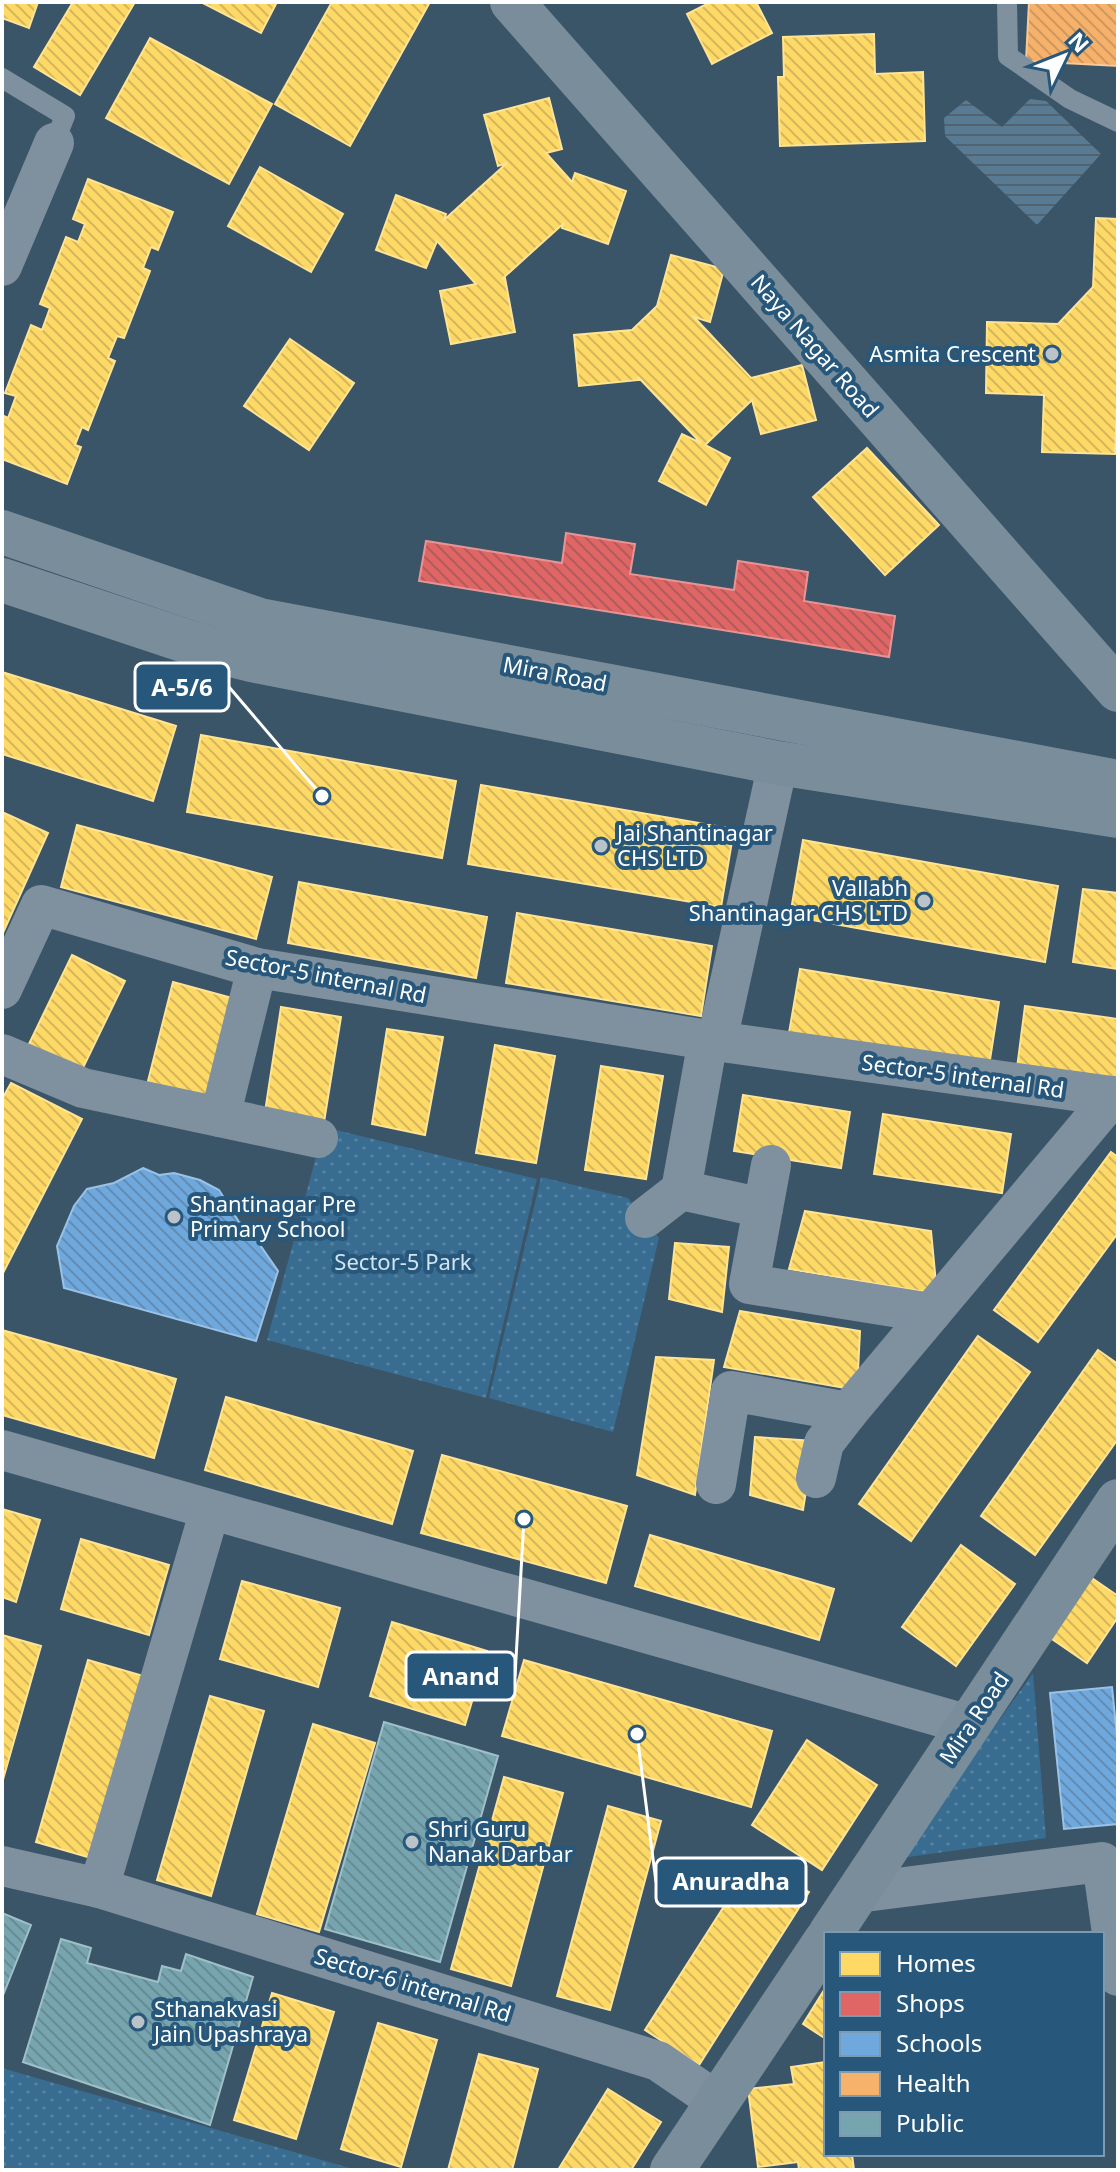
<svg xmlns="http://www.w3.org/2000/svg" width="1120" height="2172" font-family="'Noto Sans',sans-serif">
<defs>
<pattern id="park-dots" width="8" height="8" patternUnits="userSpaceOnUse" patternTransform="scale(2)"><rect width="8" height="8" fill="#386c90"/><path d="M2 2h.1M6 6h.1" fill="none" stroke="#5682a1" stroke-width="1.8" stroke-linecap="round"/></pattern>
<pattern id="water-rules" width="6" height="5" patternUnits="userSpaceOnUse" patternTransform="scale(2)"><rect width="6" height="5" fill="#587a92"/><path d="M0 2.5h6" fill="none" stroke="#52636f"/></pattern>
<pattern id="homes-back-hatch" width="6" height="6" patternUnits="userSpaceOnUse" patternTransform="scale(2)"><rect width="6" height="6" fill="#ffd966"/><path d="M-1 5l2 2M0 0l6 6M5-1l2 2" fill="none" stroke="#d2b660"/></pattern>
<pattern id="shops-back-hatch" width="6" height="6" patternUnits="userSpaceOnUse" patternTransform="scale(2)"><rect width="6" height="6" fill="#e06666"/><path d="M-1 5l2 2M0 0l6 6M5-1l2 2" fill="none" stroke="#ac5d5d"/></pattern>
<pattern id="schools-back-hatch" width="6" height="6" patternUnits="userSpaceOnUse" patternTransform="scale(2)"><rect width="6" height="6" fill="#6fa8dc"/><path d="M-1 5l2 2M0 0l6 6M5-1l2 2" fill="none" stroke="#648cb1"/></pattern>
<pattern id="health-back-hatch" width="6" height="6" patternUnits="userSpaceOnUse" patternTransform="scale(2)"><rect width="6" height="6" fill="#f6b26b"/><path d="M-1 5l2 2M0 0l6 6M5-1l2 2" fill="none" stroke="#cc9863"/></pattern>
<pattern id="public-back-hatch" width="6" height="6" patternUnits="userSpaceOnUse" patternTransform="scale(2)"><rect width="6" height="6" fill="#76a5af"/><path d="M-1 5l2 2M0 0l6 6M5-1l2 2" fill="none" stroke="#698a91"/></pattern>
</defs>
<rect width="100%" height="100%" fill="#3a5468"/>
<g fill="url(#park-dots)">
<polygon points="324,1127 537,1179 486,1398 267,1340"/>
<polygon points="541,1177 628,1198 659,1238 613,1432 489,1398"/>
<polygon points="1033,1673 1046,1838 901,1858"/>
<polygon points="2,2068 357,2170 2,2170"/>
</g>
<polygon fill="url(#water-rules)" points="1030,99 1046,101 1101,154 1037,225 945,136 944,118 966,100 1002,127"/>
<g fill="url(#homes-back-hatch)" stroke="#ffe494" stroke-width="2">
<polygon points="2,2 38,2 29,28 2,18"/>
<polygon points="73,2 135,2 80,95 34,67"/>
<polygon points="201,2 277,2 261,33"/>
<polygon points="332,2 430,2 350,146 275,104"/>
<polygon points="711,2 756,2 772,33 712,64 687,14"/>
<polygon points="874,34 875,74 923,72 925,141 780,146 778,77 784,77 783,37"/>
<polygon points="150,38 272,104 229,184 106,118"/>
<polygon points="549,98 562,149 546,153 572,182 575,173 626,191 608,244 562,228 564,223 502,279 505,278 515,332 451,344 440,291 476,284 437,241 426,268 376,250 396,195 446,214 444,220 507,163 498,166 484,115"/>
<polygon points="260,167 343,214 311,272 228,226"/>
<polygon points="88,179 173,212 158,250 151,247 143,268 150,271 124,338 117,336 108,358 115,361 88,430 82,427 75,445 81,447 67,484 2,459 2,415 8,418 16,396 5,393 31,325 42,330 50,308 40,304 66,237 78,242 85,224 73,219"/>
<polygon points="1096,218 1118,219 1118,383 1115,454 1042,452 1044,395 986,393 987,322 1058,324 1093,287"/>
<polygon points="671,255 724,269 710,322 694,317 751,378 802,365 816,420 761,434 752,400 705,445 730,458 706,505 659,481 682,434 701,443 638,377 639,380 579,386 574,335 632,330 657,306"/>
<polygon points="290,339 354,383 309,450 244,406"/>
<polygon points="867,448 939,525 885,575 813,497"/>
<polygon points="2,672 176,726 153,801 2,754"/>
<polygon points="201,735 456,781 442,858 187,812"/>
<polygon points="481,785 734,829 721,907 468,864"/>
<polygon points="2,812 48,833 2,935"/>
<polygon points="77,825 272,877 256,939 61,887"/>
<polygon points="803,840 1058,886 1045,962 790,916"/>
<polygon points="299,882 487,917 476,978 288,943"/>
<polygon points="1083,889 1118,893 1118,969 1073,962"/>
<polygon points="517,913 712,946 701,1016 506,983"/>
<polygon points="72,955 125,981 80,1074 27,1048"/>
<polygon points="800,969 999,1002 989,1066 789,1033"/>
<polygon points="173,982 232,998 206,1100 147,1085"/>
<polygon points="1025,1006 1118,1019 1118,1083 1017,1068"/>
<polygon points="281,1007 341,1017 324,1122 265,1112"/>
<polygon points="387,1029 443,1037 425,1135 372,1124"/>
<polygon points="495,1045 555,1056 536,1163 476,1153"/>
<polygon points="601,1066 663,1076 646,1179 585,1170"/>
<polygon points="11,1083 82,1119 2,1275 2,1099"/>
<polygon points="743,1095 850,1112 841,1168 734,1151"/>
<polygon points="883,1114 1011,1134 1002,1193 874,1174"/>
<polygon points="1111,1152 1118,1157 1118,1233 1038,1342 994,1310"/>
<polygon points="805,1211 931,1231 937,1294 789,1269"/>
<polygon points="675,1243 729,1247 722,1312 669,1299"/>
<polygon points="740,1311 860,1331 857,1390 724,1367"/>
<polygon points="2,1330 176,1379 154,1458 2,1415"/>
<polygon points="978,1336 1030,1372 911,1541 859,1504"/>
<polygon points="1098,1350 1118,1364 1118,1439 1035,1555 981,1516"/>
<polygon points="656,1357 714,1360 695,1495 637,1475"/>
<polygon points="226,1397 413,1451 392,1524 205,1470"/>
<polygon points="755,1437 814,1441 803,1510 750,1495"/>
<polygon points="442,1455 627,1506 606,1583 421,1533"/>
<polygon points="2,1509 40,1520 16,1602 2,1597"/>
<polygon points="650,1535 834,1589 819,1640 635,1586"/>
<polygon points="81,1539 169,1565 149,1635 61,1609"/>
<polygon points="961,1545 1015,1584 956,1666 902,1627"/>
<polygon points="1089,1576 1118,1596 1118,1617 1087,1663 1049,1637"/>
<polygon points="242,1581 340,1608 318,1687 220,1659"/>
<polygon points="392,1622 487,1651 465,1725 370,1696"/>
<polygon points="2,1635 41,1646 2,1783"/>
<polygon points="88,1660 143,1676 91,1858 36,1842"/>
<polygon points="524,1660 772,1731 751,1807 502,1736"/>
<polygon points="210,1696 264,1711 211,1896 157,1880"/>
<polygon points="313,1724 375,1743 319,1932 257,1914"/>
<polygon points="807,1740 877,1785 822,1870 752,1825"/>
<polygon points="504,1777 563,1793 511,1986 451,1969"/>
<polygon points="608,1806 661,1821 610,2010 557,1996"/>
<polygon points="755,1858 809,1892 699,2065 645,2030"/>
<polygon points="826,1987 826,2039 803,2024"/>
<polygon points="272,1993 334,2012 296,2139 234,2120"/>
<polygon points="378,2023 437,2040 401,2167 341,2149"/>
<polygon points="479,2054 538,2069 512,2170 448,2170"/>
<polygon points="826,2062 826,2154 852,2154 854,2170 799,2170 798,2162 758,2167 748,2089 794,2084 791,2067"/>
<polygon points="608,2089 661,2122 631,2170 558,2170"/>
</g>
<polygon fill="url(#shops-back-hatch)" stroke="#e99494" stroke-width="2" points="566,533 635,544 630,574 734,590 738,561 808,572 804,601 895,616 889,657 419,581 426,541 562,563"/>
<g fill="url(#schools-back-hatch)" stroke="#9ac2e6" stroke-width="2">
<polygon points="143,1168 159,1175 174,1173 200,1180 219,1190 239,1222 247,1226 278,1271 256,1341 64,1288 57,1246 74,1206 87,1189 114,1183"/>
<polygon points="1112,1687 1118,1746 1118,1824 1064,1829 1050,1693"/>
</g>
<polygon fill="url(#health-back-hatch)" stroke="#f9c997" stroke-width="2" points="1029,2 1118,2 1118,66 1026,61"/>
<g fill="url(#public-back-hatch)" stroke="#9fc0c7" stroke-width="2">
<polygon points="384,1722 498,1756 440,1962 325,1929"/>
<polygon points="2,1913 31,1925 2,1998"/>
<polygon points="61,1939 91,1948 87,1963 158,1982 162,1966 181,1971 186,1954 253,1977 210,2125 23,2062"/>
</g>
<g fill="none" stroke-linecap="round" stroke-linejoin="round">
<g stroke="#7f909f" stroke-width="20">
<polyline points="1007,2 1008,56 1070,99 1118,122"/>
<polyline points="2,78 65,116 54,143"/>
</g>
<g stroke="#7f909f" stroke-width="40">
<polyline points="2,266 54,143"/>
<polyline points="2,989 41,905 257,968 708,1040 1118,1097"/>
<polyline points="717,1041 778,763"/>
<polyline points="2,1054 83,1088 318,1138"/>
<polyline points="220,1117 257,968"/>
<polyline points="771,1165 749,1284 931,1313"/>
<polyline points="681,1190 763,1208"/>
<polyline points="645,1218 681,1190 708,1040"/>
<polyline points="2,1450 969,1725"/>
<polyline points="816,1478 824,1443 848,1412 1113,1096"/>
<polyline points="716,1484 731,1391 848,1412"/>
<polyline points="2,1866 99,1888 658,2061 718,2102"/>
<polyline points="99,1888 210,1510"/>
<polyline points="857,1893 1102,1862 1118,1976"/>
</g>
<g stroke="#7a8d9b" stroke-width="44">
<polyline points="512,2 1118,690"/>
<polyline points="2,532 260,620 1118,782"/>
<polyline points="2,580 219,652 251,660 778,763 1118,816"/>
<polyline points="830,1934 1118,1501"/>
<polyline points="672,2170 826,1940"/>
</g>
</g>
<g fill="#bac3ca" stroke="#27577b" stroke-width="3">
<circle cx="1052" cy="354" r="8"/>
<circle cx="601" cy="846" r="8"/>
<circle cx="924" cy="901" r="8"/>
<circle cx="174" cy="1217" r="8"/>
<circle cx="412" cy="1842" r="8"/>
<circle cx="138" cy="2022" r="8"/>
</g>
<g text-anchor="middle" stroke-width="8" stroke-linejoin="round" paint-order="stroke">
<g font-size="22" fill="#fff" stroke="#27577b">
<text transform="translate(815 346) rotate(49)" y="8">Naya Nagar Road</text>
<text transform="translate(555 674) rotate(11)" y="8">Mira Road</text>
<text transform="translate(326 976) rotate(11)" y="8">Sector-5 internal Rd</text>
<text transform="translate(963 1076) rotate(8)" y="8">Sector-5 internal Rd</text>
<text transform="translate(974 1718) rotate(-56)" y="8">Mira Road</text>
<text transform="translate(413 1985) rotate(17)" y="8">Sector-6 internal Rd</text>
</g>
<g font-size="22" fill="#fff" stroke="#27577b" text-anchor="start">
<text x="1036" y="362" text-anchor="end">Asmita Crescent</text>
<text x="617" y="841">Jai Shantinagar<tspan x="617" dy="25">CHS LTD</tspan></text>
<text x="908" y="896" text-anchor="end">Vallabh<tspan x="908" dy="25">Shantinagar CHS LTD</tspan></text>
<text x="190" y="1212">Shantinagar Pre<tspan x="190" dy="25">Primary School</tspan></text>
<text x="428" y="1837">Shri Guru<tspan x="428" dy="25">Nanak Darbar</tspan></text>
<text x="154" y="2017">Sthanakvasi<tspan x="154" dy="25">Jain Upashraya</tspan></text>
</g>
<g font-size="22" fill="#cee4f3" stroke="#27577b">
<text x="403" y="1270">Sector-5 Park</text>
</g>
</g>
<path fill="none" stroke="#fff" stroke-width="3" d="M322 796L229 687M524 1519L515 1676M637 1734L656 1882"/>
<g fill="#fff" stroke="#27577b" stroke-width="3">
<circle cx="322" cy="796" r="8"/>
<circle cx="524" cy="1519" r="8"/>
<circle cx="637" cy="1734" r="8"/>
</g>
<g fill="#27577b" stroke="#fff" stroke-width="3">
<rect x="135" y="663" width="94" height="48" rx="8"/>
<rect x="406" y="1652" width="109" height="48" rx="8"/>
<rect x="656" y="1858" width="150" height="48" rx="8"/>
</g>
<g font-size="24" text-anchor="middle" font-weight="bold" fill="#fff">
<text x="182" y="696">A-5/6</text>
<text x="461" y="1685">Anand</text>
<text x="731" y="1890">Anuradha</text>
</g>
<rect width="1120" height="2172" fill="none" stroke="#ffffff" stroke-width="8"/>
<rect x="824" y="1932" width="280" height="224" fill="#27577b" stroke="#7d9ab0" stroke-width="2"/>
<rect x="840" y="1952" width="40" height="24" fill="#ffd966" stroke="#7d9ab0" stroke-width="2"/>
<text x="896" y="1972" font-size="24" fill="#ffffff">Homes</text>
<rect x="840" y="1992" width="40" height="24" fill="#e06666" stroke="#7d9ab0" stroke-width="2"/>
<text x="896" y="2012" font-size="24" fill="#ffffff">Shops</text>
<rect x="840" y="2032" width="40" height="24" fill="#6fa8dc" stroke="#7d9ab0" stroke-width="2"/>
<text x="896" y="2052" font-size="24" fill="#ffffff">Schools</text>
<rect x="840" y="2072" width="40" height="24" fill="#f6b26b" stroke="#7d9ab0" stroke-width="2"/>
<text x="896" y="2092" font-size="24" fill="#ffffff">Health</text>
<rect x="840" y="2112" width="40" height="24" fill="#76a5af" stroke="#7d9ab0" stroke-width="2"/>
<text x="896" y="2132" font-size="24" fill="#ffffff">Public</text>
<g transform="translate(1064 56) rotate(47)" stroke="#27577b" stroke-width="6" paint-order="stroke">
<path d="M0-6L14 30L0 20L-14 30Z" fill="#ffffff"/>
<text y="-12" font-size="22" font-weight="bold" text-anchor="middle" fill="#ffffff">N</text>
</g>
</svg>
